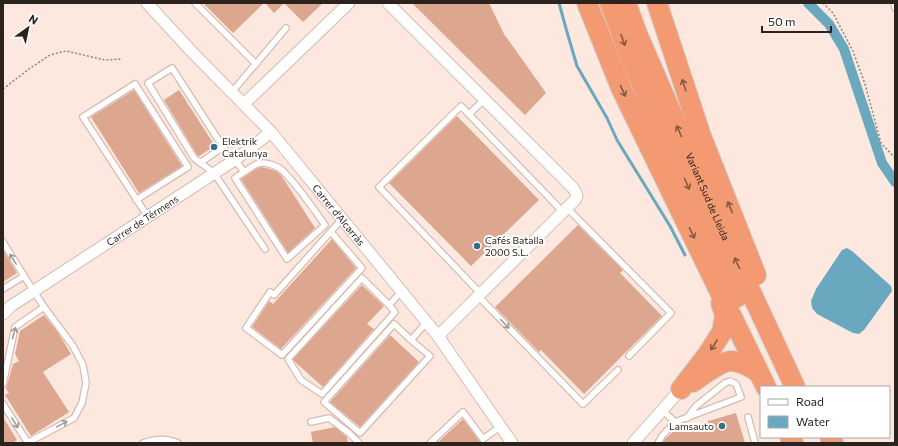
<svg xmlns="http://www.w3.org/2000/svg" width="898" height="446" font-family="Commissioner,sans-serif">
<rect width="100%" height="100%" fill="#fde8df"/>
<polygon fill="#6aa8bf" points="847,248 852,251 891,286 892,291 864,330 859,334 853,333 817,314 812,308 811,301 816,289 842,250"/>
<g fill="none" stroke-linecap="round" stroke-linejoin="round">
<polyline stroke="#6aa8bf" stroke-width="3" points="559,3 567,32 577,66 607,118 617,140 670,226 685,255"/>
<polyline stroke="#6aa8bf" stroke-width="10" points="808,3 829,24 844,49 882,163 895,182"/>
</g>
<g fill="#dca68f">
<polygon points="203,3 264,3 233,33"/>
<polygon points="265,3 323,3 303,22 284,3 274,13"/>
<polygon points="412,3 489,3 504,34 546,93 525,115"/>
<polygon points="134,90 182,166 139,193 91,117"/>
<polygon points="179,90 215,146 199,156 197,155 164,100"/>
<polygon points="457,116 539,200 471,266 389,183"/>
<polygon points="261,167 270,169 276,171 281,175 315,228 288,253 241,179 256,169"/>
<polygon points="578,225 623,270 620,273 662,316 584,394 541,350 539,352 495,307"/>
<polygon points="332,239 356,268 281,349 252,327 269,301 273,304"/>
<polygon points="3,250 17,273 3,282"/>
<polygon points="362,285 384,306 367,324 374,329 323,387 295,362 293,359"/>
<polygon points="44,315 57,331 71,354 43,372 69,412 31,436 5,395 9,393 6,389 13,364 19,361 15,354 20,331"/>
<polygon points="390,335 419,362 360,427 330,402"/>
<polygon points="736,413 745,443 663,443 665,439 674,431"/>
<polygon points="3,417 17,440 13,443 3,443"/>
<polygon points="463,419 481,443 437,443"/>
<polygon points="335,427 347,437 348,443 313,443 311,432"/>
</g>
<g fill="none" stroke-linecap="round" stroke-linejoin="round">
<g stroke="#d6bcb2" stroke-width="8">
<g id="lane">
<polyline points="195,3 256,64"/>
<polyline points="894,3 895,8"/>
<polyline points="232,92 286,28"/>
<polyline points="469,114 485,99"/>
<polyline points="223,147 233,161"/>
<path d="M235,160L244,172L235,178L287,259L325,225C312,207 299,187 283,171C278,166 265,161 257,164C253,165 248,170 244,172"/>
<polyline points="200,163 223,147 172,68 148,83 194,158 214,173 265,249"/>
<polyline points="136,200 188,167 135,84 83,117 148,217"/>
<polyline points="567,208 671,313 629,356"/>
<polyline points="331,232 362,268 282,355 246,328 270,292 274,295 342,219"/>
<polyline points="3,242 24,276"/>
<polyline points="3,289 24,276 44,307 15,327 3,384"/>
<polyline points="481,294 379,187 461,106 563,212"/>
<polyline points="478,296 583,404 618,370"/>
<polyline points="389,305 395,312 322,394 301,380 288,359 362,278 389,305 402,291"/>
<polyline points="411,340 430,356 360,433 324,402 394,324 411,340 427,322"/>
<polyline points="3,404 28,443"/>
<polyline points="748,417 755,443"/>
<polyline points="311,422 329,418 349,433 359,443"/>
<polyline points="675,422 741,397 736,384 730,381 725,383 696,406 687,418"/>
<polyline points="27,443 74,418 82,403 86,383 83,365 73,346 44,307"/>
<path d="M143,443C154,439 167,438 178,443"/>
<polyline points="430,443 463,412 483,439 501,426"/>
<polyline points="658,443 662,436 675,422 662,410"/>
</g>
</g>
<g stroke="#d6bcb2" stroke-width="13">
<g id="street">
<path id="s1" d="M147,3L193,53L271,132L438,336L512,443"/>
<polyline points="388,3 573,188 575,191 577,196 575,200 438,336"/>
<polyline points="244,104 349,3"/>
<path id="s2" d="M3,314L11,306L236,159L271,132"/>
<polyline points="633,443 681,389"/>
</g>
</g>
<g stroke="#d1cfce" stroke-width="22">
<g id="highway">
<polyline points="587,3 621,88 766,387"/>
<polyline points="610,3 632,62 737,297"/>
<path id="s3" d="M626,3L638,36L729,245L795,387"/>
<polyline points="657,3 701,136 756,275"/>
<path d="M693,382C701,376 723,360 732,361C741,362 751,367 758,372"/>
<polyline points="681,389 708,354 722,332 725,315 721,303"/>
<polyline points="790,437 793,443"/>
<polyline points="830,437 833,443"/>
</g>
</g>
<g stroke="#91827b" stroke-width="1.5" stroke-dasharray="2 2" stroke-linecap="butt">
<polyline points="823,3 833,13 853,51 865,84 881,143 895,158"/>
<polyline points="3,89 29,69 50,55 66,51 105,60 122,59"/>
</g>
<use href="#lane" stroke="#fff" stroke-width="5.5"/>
<use href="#street" stroke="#fff" stroke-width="11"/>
<use href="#highway" stroke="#f39a73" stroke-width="20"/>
</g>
<defs><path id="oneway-shaft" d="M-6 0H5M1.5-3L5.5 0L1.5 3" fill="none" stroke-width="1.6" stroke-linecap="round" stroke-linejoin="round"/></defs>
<g stroke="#865944">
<use href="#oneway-shaft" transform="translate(623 40) rotate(70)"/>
<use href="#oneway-shaft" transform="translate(684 85) rotate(-108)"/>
<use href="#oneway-shaft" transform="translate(623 91) rotate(65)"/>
<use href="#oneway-shaft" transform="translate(679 131) rotate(-114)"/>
<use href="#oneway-shaft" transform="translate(687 184) rotate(66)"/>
<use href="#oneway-shaft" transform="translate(730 207) rotate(-112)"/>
<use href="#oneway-shaft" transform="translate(692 233) rotate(64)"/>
<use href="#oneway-shaft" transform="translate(737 263) rotate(-115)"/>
<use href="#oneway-shaft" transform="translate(714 345) rotate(123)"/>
</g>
<g stroke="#a09c9a">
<use href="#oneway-shaft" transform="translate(13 259) rotate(-122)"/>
<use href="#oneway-shaft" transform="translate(505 324) rotate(46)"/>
<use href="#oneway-shaft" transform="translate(14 333) rotate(-75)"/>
<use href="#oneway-shaft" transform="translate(15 423) rotate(58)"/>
<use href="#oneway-shaft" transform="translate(62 424) rotate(-29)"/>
</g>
<g fill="#337187" stroke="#fff" stroke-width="1.5">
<circle cx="214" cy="147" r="4"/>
<circle cx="477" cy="246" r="4"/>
<circle cx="722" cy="426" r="4"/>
</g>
<g text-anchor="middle" stroke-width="4" stroke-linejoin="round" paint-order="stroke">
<g font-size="10" fill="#2c231e" stroke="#fff" text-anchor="start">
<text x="222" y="145">Elektrik<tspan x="222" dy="12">Catalunya</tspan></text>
<text x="485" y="244">Cafés Batalla<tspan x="485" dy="12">2000 S.L.</tspan></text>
<text x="714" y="430" text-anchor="end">Lamsauto</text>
</g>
<g font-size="10" fill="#2c231e" stroke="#fff">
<text dy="4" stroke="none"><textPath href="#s3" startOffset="210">Variant Sud de Lleida</textPath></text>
<text dy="4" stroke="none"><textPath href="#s1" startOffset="286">Carrer d'Alcarràs</textPath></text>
<text dy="4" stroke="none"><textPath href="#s2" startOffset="168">Carrer de Térmens</textPath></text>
</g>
</g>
<rect width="898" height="446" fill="none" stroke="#2c231e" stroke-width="8"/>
<rect x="760" y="386" width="130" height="52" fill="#ffffff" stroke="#aba7a5"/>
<rect x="768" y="399" width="20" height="6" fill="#ffffff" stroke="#aba7a5"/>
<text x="796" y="406" font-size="12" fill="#2c231e">Road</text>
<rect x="768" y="416" width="20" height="12" fill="#6aa8bf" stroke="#aba7a5"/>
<text x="796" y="426" font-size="12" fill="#2c231e">Water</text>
<g transform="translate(28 28) rotate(33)" stroke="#ffffff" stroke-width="3" paint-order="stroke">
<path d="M0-3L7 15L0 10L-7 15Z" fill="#2c231e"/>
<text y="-6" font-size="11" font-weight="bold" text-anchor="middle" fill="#2c231e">N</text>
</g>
<path d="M762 26v6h69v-6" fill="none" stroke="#2c231e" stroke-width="2"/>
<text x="768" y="26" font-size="12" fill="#2c231e" stroke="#ffffff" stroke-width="3" paint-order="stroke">50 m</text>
</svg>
